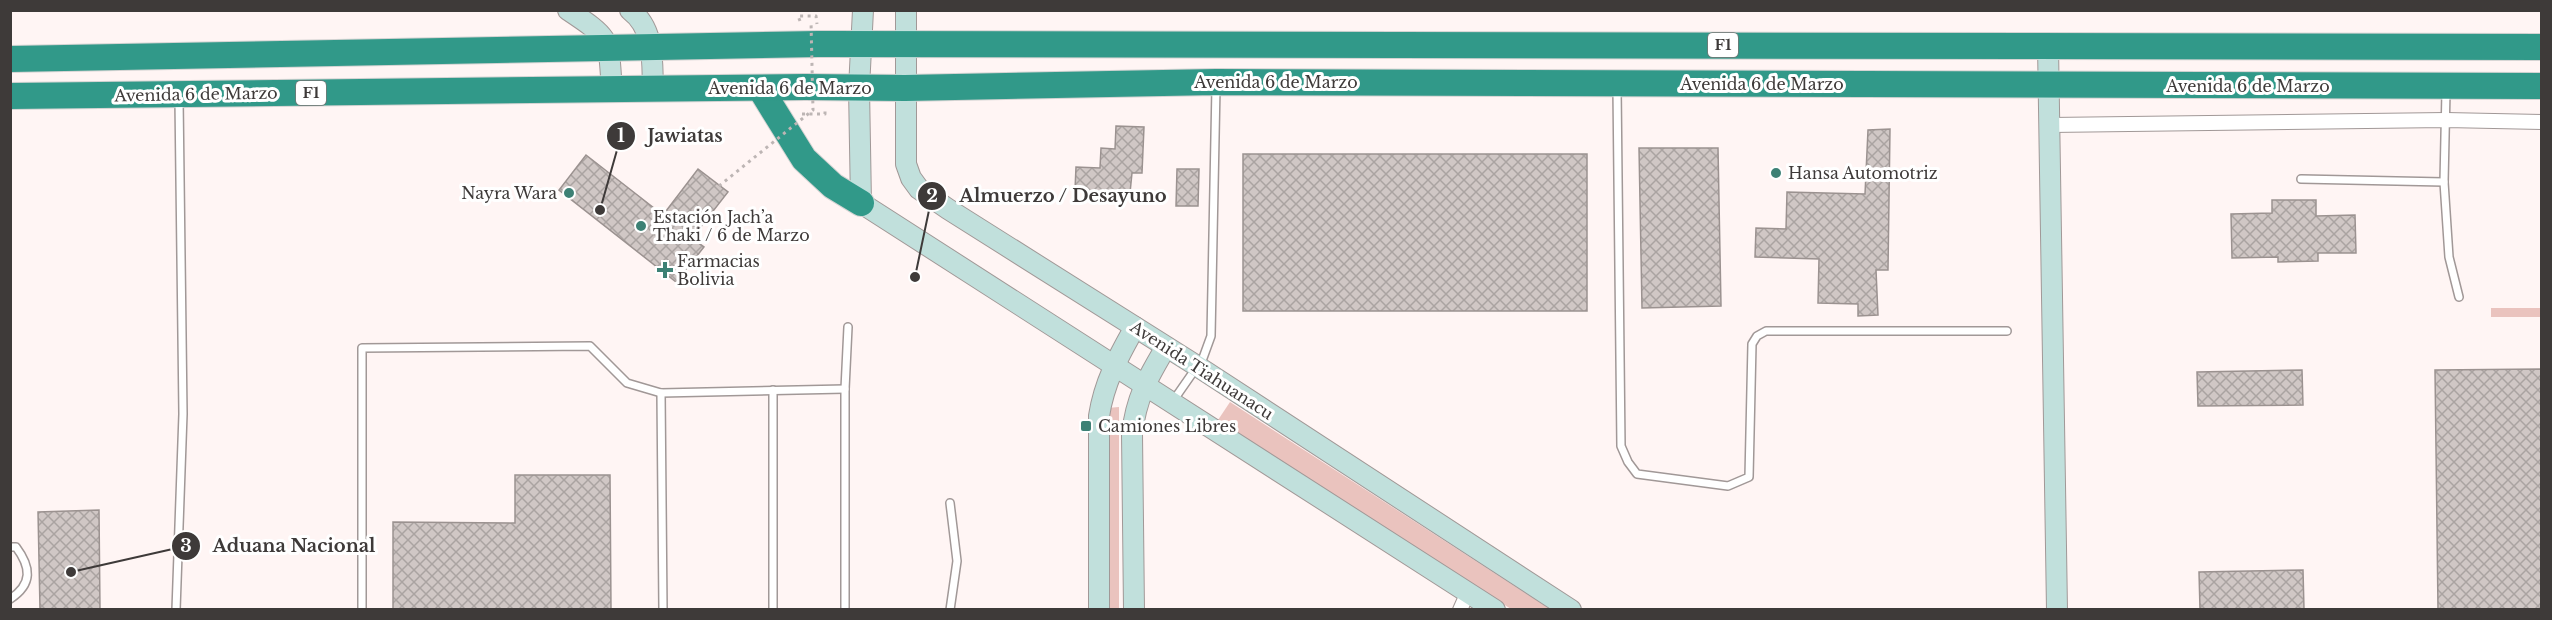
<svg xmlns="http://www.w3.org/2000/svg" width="2552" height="620" font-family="'Libre Baskerville',serif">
<defs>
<pattern id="building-cross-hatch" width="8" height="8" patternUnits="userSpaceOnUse" patternTransform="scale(1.5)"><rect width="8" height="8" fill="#d0c7c5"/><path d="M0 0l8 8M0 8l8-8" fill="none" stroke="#aaa3a1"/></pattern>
</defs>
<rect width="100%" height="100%" fill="#fff5f4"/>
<g fill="#eac3be">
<rect x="2491" y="308" width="50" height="9"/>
<polygon points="1230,402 1550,609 1511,609 1218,420"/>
<polygon points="1119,407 1119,609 1108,609 1107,408"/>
</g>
<g fill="url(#building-cross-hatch)" stroke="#9b9290" stroke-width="1.5">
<polygon points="1116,126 1144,127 1142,173 1132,173 1130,193 1075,190 1076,167 1100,168 1101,148 1115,149"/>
<polygon points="1890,129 1888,270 1876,270 1878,315 1858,316 1858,304 1818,303 1819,259 1755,257 1756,228 1786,229 1787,192 1865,194 1868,130"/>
<polygon points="1639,148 1718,148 1721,306 1642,308"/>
<rect x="1243" y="154" width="344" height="157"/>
<polygon points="586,155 663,215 698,169 728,192 692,238 704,247 676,282 559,190"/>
<polygon points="1177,169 1199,169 1198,206 1176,206"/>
<polygon points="2272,200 2316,200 2316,216 2355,215 2356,253 2318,253 2318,261 2278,262 2278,257 2232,258 2231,214 2272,213"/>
<polygon points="2541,369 2541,609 2438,609 2435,370"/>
<polygon points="2302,370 2303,405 2198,406 2197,372"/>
<polygon points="515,475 610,475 611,609 393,609 393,522 515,523"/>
<polygon points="99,510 100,609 40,609 38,512"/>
<polygon points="2303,570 2304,609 2200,609 2199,572"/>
</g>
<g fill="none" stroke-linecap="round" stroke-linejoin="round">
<g stroke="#a19897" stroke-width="10">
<g id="lane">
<polyline points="1617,88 1621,446 1628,462 1637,474 1728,486 1749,477 1752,344 1757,336 1766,331 2007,331"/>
<polyline points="2446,91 2444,182 2449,257 2459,297"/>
<polyline points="2301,179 2444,182"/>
<polyline points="661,393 663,610"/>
<polyline points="1173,401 1203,358 1211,336 1216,87"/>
<path d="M10,547H16C31,567 33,584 10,599"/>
<polyline points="176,610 183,414 179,99"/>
<polyline points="362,610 362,348 590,346 627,383 661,393 845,389"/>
<polyline points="773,610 773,390"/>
<polyline points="845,610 845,389 848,327"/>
<polyline points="950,610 957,561 950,503"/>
</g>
</g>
<g stroke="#a19897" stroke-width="16">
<g id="street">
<polyline points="2050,125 2446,120 2542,122"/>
<polyline points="1460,610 1468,592"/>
</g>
</g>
<g stroke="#a19897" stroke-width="22">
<g id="secondary">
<path d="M568,10C613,40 608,38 612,91"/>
<path d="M630,10C655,29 652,61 653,89"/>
<polyline points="863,10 859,88 861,203 1495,610"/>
<polyline points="906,10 906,164 911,178 919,189 948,209 1197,366 1571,610"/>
<polyline points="2048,46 2057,610"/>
<path d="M1099,610V416C1104,383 1118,357 1135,327"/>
<path d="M1134,610L1132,434C1136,398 1148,377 1166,347"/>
</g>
</g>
<g stroke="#d5d4d3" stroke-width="28">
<g id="highway">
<polyline points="10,59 818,44 2542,47"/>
<polyline points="760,88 804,159 833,186 861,203"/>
<polyline points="10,96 805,87 905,88 1216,82 2542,86"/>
</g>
</g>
<g stroke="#bdb5b4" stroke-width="3" stroke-dasharray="3 4.5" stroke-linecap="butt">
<polyline points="800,21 798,16 816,16 817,24"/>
<polyline points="802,114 825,114 825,110"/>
</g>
<use href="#lane" stroke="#fff" stroke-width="7"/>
<use href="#street" stroke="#fff" stroke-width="14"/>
<use href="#secondary" stroke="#c1e0dc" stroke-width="20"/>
<use href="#highway" stroke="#319989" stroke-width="26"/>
<polyline stroke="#bdb5b4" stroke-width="3" stroke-dasharray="3 4.5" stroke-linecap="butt" points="719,186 813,110 811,21"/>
</g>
<g fill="#3d8175" stroke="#fff" stroke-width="2">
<circle cx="1776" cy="173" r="6"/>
<circle cx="569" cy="193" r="6"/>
<circle cx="641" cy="226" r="6"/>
<path d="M662 261h6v6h6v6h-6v6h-6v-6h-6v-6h6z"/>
<rect x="1080" y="420" width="12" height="12" rx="3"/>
</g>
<g text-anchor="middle" stroke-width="6" stroke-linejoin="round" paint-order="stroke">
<g fill="#fff" stroke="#787574" stroke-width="1.5">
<rect x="1708" y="33" width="30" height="24" rx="4.5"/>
<rect x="296" y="81" width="30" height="24" rx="4.5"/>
</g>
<g font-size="15" font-weight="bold" fill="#3e3a39">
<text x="1723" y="50">F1</text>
<text x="311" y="98">F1</text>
</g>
<g font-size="16" fill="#3e3a39" stroke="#fff">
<text x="1276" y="88">Avenida 6 de Marzo</text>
<text x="1762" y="90">Avenida 6 de Marzo</text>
<text x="2248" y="92">Avenida 6 de Marzo</text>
<text x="790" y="94">Avenida 6 de Marzo</text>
<text transform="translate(196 94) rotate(-1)" y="6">Avenida 6 de Marzo</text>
<text transform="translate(1202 370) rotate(33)" y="6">Avenida Tiahuanacu</text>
</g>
<g font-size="16" fill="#3e3a39" stroke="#fff" text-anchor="start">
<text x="1788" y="179">Hansa Automotriz</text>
<text x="557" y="199" text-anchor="end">Nayra Wara</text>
<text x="653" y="223">Estación Jach’a<tspan x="653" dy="18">Thaki / 6 de Marzo</tspan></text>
<text x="677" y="267">Farmacias<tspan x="677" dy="18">Bolivia</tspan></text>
<text x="1098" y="432">Camiones Libres</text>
</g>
</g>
<path fill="none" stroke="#3e3a39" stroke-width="2" d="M600 210L621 136M915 277L932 196M71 572L186 546"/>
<g fill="#3e3a39" stroke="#fff" stroke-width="2">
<circle cx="600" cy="210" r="6"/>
<circle cx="915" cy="277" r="6"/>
<circle cx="71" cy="572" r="6"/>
<circle cx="621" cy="136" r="15"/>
<circle cx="932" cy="196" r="15"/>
<circle cx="186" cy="546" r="15"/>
</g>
<g font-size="18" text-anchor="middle" font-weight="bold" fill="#fff">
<text x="621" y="142">1</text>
<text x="932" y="202">2</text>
<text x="186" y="552">3</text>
</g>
<g font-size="18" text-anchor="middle" font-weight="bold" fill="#3e3a39" stroke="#fff" stroke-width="6" stroke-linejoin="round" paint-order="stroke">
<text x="685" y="142">Jawiatas</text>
<text x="1063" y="202">Almuerzo / Desayuno</text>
<text x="294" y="552">Aduana Nacional</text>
</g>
<rect width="2552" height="620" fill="none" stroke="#3e3a39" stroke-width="24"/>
</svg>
